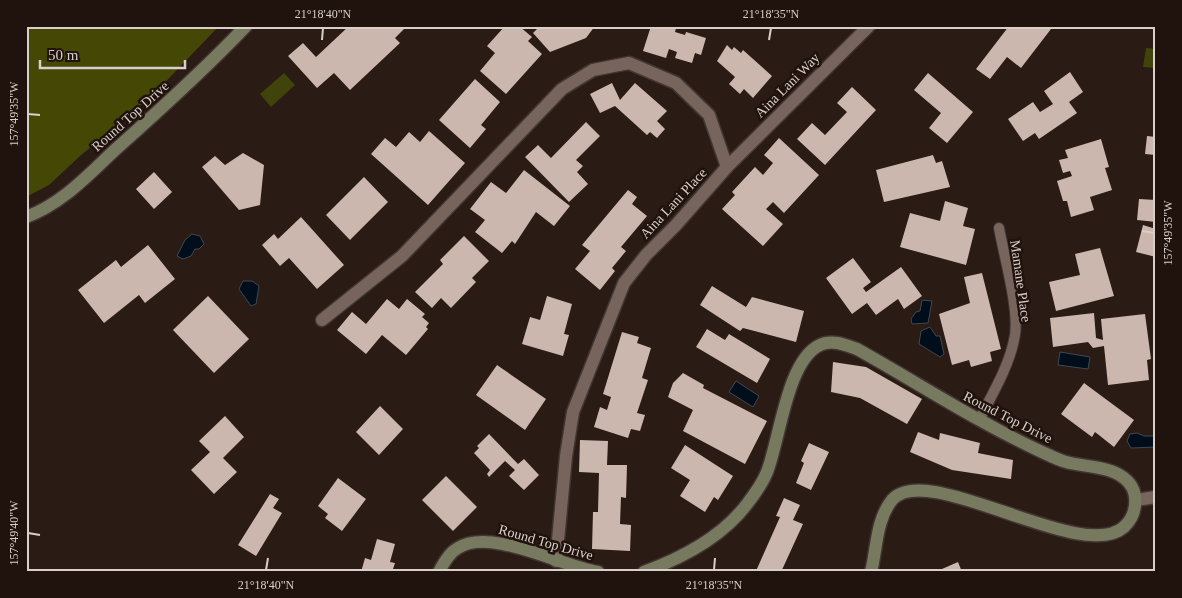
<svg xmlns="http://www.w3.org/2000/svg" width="1182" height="598" font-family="Georgia,serif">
<rect width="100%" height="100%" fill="#2a1b15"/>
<g fill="#40430a">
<polygon points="1146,48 1156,49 1156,68 1143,67"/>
<polygon points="284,73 295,85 271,107 260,94"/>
</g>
<polygon fill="#454804" points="26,26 219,26 150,98 80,156 49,185 26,197"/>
<g fill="#000e1b" stroke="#414850">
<polygon points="192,234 200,236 204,244 199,249 195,249 191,256 183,259 177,256 185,240"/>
<polygon points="243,281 252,281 259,286 256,304 251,306 239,289"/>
<polygon points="922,300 932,301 928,323 912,324 911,319 916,312 920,311"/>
<polygon points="930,327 936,336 940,336 944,354 940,357 919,344 921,331"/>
<polygon points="1060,352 1090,357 1088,369 1058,365"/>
<polygon points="736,381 759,396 753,407 729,392"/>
<polygon points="1137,433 1144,436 1156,436 1156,447 1131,448 1127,441 1130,434"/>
</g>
<g fill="#ccb7ae">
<polygon points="349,26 407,26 395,38 400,43 350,90 334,73 317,88 288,56 303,43 316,57"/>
<polygon points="505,26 519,26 532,37 528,41 542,54 506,94 480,71 495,53 487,46"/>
<polygon points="540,26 595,26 586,38 550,52 533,33"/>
<polygon points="651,26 670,26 676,28 675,32 685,35 686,32 706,38 701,55 695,53 692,63 675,58 677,52 669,49 666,58 643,51"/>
<polygon points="1009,26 1047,26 1051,29 1021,68 1007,57 990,79 976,69"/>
<polygon points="727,45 732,50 734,47 741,53 743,50 772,76 753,98 744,89 740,94 729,84 735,77 717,61"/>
<polygon points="1070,72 1083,92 1069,102 1077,113 1039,139 1035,133 1023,141 1008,119 1033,102 1040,112 1053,104 1044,91"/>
<polygon points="928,73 973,112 947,143 929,128 941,113 914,90"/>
<polygon points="475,79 500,102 481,125 486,129 470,148 439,120"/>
<polygon points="612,83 620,100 635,83 667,111 657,121 665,129 657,138 650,132 647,135 615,106 600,113 590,94"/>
<polygon points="852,87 876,110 825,165 797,139 812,123 825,135 847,112 837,103"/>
<polygon points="586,122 600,136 576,160 583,166 577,172 588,184 569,202 525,157 538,145 551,158"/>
<polygon points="429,131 465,163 428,205 371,154 385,138 396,147 409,132 420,142"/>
<polygon points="1147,136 1156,137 1156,155 1145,154"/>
<polygon points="779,138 819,175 784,213 773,202 766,209 783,224 763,246 722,209 735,195 732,192 755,167 763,175 773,163 764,155"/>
<polygon points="1101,139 1109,167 1105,168 1112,190 1090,197 1094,210 1071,217 1067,201 1063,201 1057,181 1072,176 1070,171 1063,173 1059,160 1068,158 1065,150"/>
<polygon points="243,153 264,165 260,205 239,210 202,167 215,156 225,165"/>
<polygon points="933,155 936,163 942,161 950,187 884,202 876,170"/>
<polygon points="524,170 570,206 554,226 536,212 515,244 512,241 502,253 475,232 485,220 470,209 491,182 506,193"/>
<polygon points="154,172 172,192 154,209 136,189"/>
<polygon points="364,177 388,202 350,240 326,215"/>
<polygon points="628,190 637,197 632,204 647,216 621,247 626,251 612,268 615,271 600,290 575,269 590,251 582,245"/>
<polygon points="1139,199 1156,200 1156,222 1137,220"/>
<polygon points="945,201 968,208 963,226 975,229 966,265 900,247 910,213 940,221"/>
<polygon points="301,217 344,265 317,289 289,258 280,266 262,245 274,234 278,239"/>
<polygon points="1143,225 1156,229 1156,257 1136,252"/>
<polygon points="464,236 489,261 472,278 476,282 451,308 441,298 432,308 415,292 443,264 440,260"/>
<polygon points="148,245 175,279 145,303 139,295 104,323 78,290 116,260 121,267"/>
<polygon points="1100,248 1114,296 1056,311 1049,282 1080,275 1075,254"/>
<polygon points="853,258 871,282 863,288 866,292 901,267 922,296 904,309 898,299 876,315 867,303 852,314 826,278"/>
<polygon points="982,273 1001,349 990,352 992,361 971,367 969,360 952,365 939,314 970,303 964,277"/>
<polygon points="712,286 746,307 752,297 804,311 796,342 743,328 740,331 700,305"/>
<polygon points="208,296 249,339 214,373 173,330"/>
<polygon points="547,296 572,304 564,334 569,335 563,356 522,344 530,317 540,320"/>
<polygon points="387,299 399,309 407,299 425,314 422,317 429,323 426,327 428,329 406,355 382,335 366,354 337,330 352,312 366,324"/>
<polygon points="1094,313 1096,338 1103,340 1101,319 1145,314 1151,359 1147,360 1149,380 1108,385 1104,346 1093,348 1088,342 1053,347 1050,318"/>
<polygon points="707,329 725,340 729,334 770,359 757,383 696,347"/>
<polygon points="622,332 639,337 637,343 651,348 642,378 648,380 637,413 645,415 640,431 631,429 628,438 594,427 600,407 607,410 611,397 603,394"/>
<polygon points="833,362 866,367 922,399 907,424 860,398 831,392"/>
<polygon points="497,365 546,399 525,430 476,395"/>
<polygon points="683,373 704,385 703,388 767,421 745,464 683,431 693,410 668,397 673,383"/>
<polygon points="1084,383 1134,420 1114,447 1095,432 1092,437 1061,414"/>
<polygon points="380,406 403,429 379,455 356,432"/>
<polygon points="225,416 244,437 223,458 237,472 214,494 191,470 210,452 199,441"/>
<polygon points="918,432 939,440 940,433 980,443 978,453 1013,460 1011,479 952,470 910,452"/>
<polygon points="489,434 518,464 524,459 539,475 524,490 509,476 515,470 505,461 489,477 487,474 490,470 474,453 479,448 477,446"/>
<polygon points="580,440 608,441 607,465 627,465 626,498 621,497 620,524 631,525 630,551 592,549 593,512 598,512 599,473 579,472"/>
<polygon points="809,443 829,452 811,490 796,483 804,463 801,461"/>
<polygon points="685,445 733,476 718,500 714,497 705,512 680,496 690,480 671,468"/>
<polygon points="446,476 477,507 453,531 422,500"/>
<polygon points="338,478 366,499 342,531 325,518 328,514 318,506"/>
<polygon points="270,494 279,499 273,508 282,513 256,556 238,545"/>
<polygon points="784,498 800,505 793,520 803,524 781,572 758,572 756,571 780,517 776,516"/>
<polygon points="377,539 395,544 390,562 395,563 392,572 361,572 365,558 371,560"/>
<polygon points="958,562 962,572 935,572"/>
</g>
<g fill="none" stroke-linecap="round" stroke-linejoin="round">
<g stroke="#423632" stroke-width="12">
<path id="lane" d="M979,420C993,393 1010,365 1015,335C1019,308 1004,256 999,228"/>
</g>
<g stroke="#423632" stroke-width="15">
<g id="street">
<polyline points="322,320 402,256 562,89 593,70 629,63 676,83 709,115 727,167"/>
<polyline points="1136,500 1156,497"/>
<polyline points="556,561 566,456 573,412 624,283 646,255 676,225 727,167 869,26"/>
</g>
</g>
<g stroke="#423632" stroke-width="15">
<g id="secondary">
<path d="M26,217C62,204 89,174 116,149C161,109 205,69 246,26"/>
<path d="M439,572C443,564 450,552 458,548C490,527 561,566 598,572"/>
<path d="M644,572C682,558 723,536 747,504C754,495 763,482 767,472C780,439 787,360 820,345C832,339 846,345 857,349C918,383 977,422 1042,452C1049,455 1058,460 1066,462C1084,467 1109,466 1124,478C1140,490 1138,514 1124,527C1082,565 927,459 892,500C876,520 877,548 871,572"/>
</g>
</g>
<use href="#lane" stroke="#77645c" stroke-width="10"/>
<use href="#street" stroke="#77645c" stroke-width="12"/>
<use href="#secondary" stroke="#787a60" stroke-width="12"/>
</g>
<path fill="none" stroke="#d9cfca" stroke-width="2" d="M322,40L323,28M769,40L771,28M28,114L40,115M1142,231L1154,233M28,533L40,535M266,570L268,558M714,570L715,558"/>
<g text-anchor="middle" stroke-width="5" stroke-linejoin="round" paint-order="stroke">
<g font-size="14" fill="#d9cfca" stroke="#20120c">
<text transform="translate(787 85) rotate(-45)" y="5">Aina Lani Way</text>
<text transform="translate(130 116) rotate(-42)" y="5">Round Top Drive</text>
<text transform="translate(673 203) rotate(-47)" y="5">Aina Lani Place</text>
<text transform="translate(1021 281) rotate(82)" y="5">Mamane Place</text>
<text transform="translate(1008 417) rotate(27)" y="5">Round Top Drive</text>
<text transform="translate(546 542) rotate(16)" y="5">Round Top Drive</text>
</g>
</g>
<rect width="1182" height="598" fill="none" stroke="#20120c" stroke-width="55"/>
<path d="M40 60v8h145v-8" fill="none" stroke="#d9cfca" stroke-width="2.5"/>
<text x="48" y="60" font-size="15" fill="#d9cfca" stroke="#20120c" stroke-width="4" paint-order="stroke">50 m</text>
<rect x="28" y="28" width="1126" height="542" fill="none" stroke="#d9cfca" stroke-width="2"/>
<g font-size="12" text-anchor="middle" fill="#d9cfca">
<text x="323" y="18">21°18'40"N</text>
<text x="771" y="18">21°18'35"N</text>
<text transform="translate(14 114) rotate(-90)" y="4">157°49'35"W</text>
<text transform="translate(1168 233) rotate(-90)" y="4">157°49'35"W</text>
<text transform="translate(14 533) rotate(-90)" y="4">157°49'40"W</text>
<text x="266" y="589">21°18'40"N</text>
<text x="714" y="589">21°18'35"N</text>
</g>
</svg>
